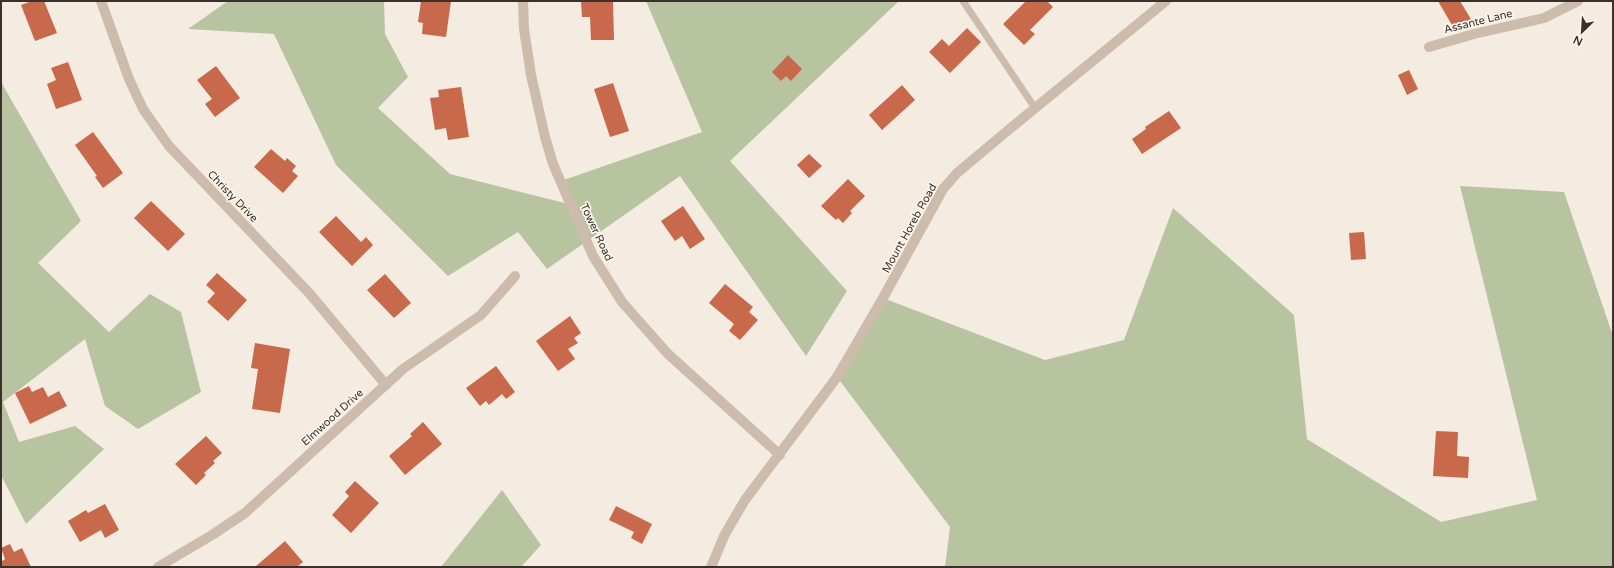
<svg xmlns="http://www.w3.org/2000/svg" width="1614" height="568" font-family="'Varela Round',sans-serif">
<rect width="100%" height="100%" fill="#f4ebe1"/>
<g fill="#b8c4a0">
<polygon points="228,1 384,1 385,34 408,77 378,108 450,174 565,203 558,182 702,132 646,1 899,1 730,161 847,291 806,356 680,176 547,269 518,232 448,276 336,165 274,34 188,29"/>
<polygon points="1,82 81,221 38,263 109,332 150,294 181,312 201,392 138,429 105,406 85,339 3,402 19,442 75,426 104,449 26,524 1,475"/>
<polygon points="1460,186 1564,192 1613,336 1613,567 945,567 950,527 837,377 883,298 1045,360 1124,340 1173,208 1294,315 1307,439 1441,522 1537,500"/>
<polygon points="502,490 541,545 521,567 441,567"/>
</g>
<g fill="#c8694b">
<polygon points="32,1 44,1 57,33 35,41 21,5"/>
<polygon points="421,1 451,1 446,37 422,34 423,23 418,22"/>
<polygon points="581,1 613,1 614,40 591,40 590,17 582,17"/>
<polygon points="1026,1 1047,1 1053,7 1030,30 1035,34 1024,45 1003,24"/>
<polygon points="1438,1 1460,1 1475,26 1456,32"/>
<polygon points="967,28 981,42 950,73 929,52 942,39 949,46"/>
<polygon points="788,55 802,69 791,81 786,76 781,81 772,72"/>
<polygon points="68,62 82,100 56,109 47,84 56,80 51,68"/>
<polygon points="216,66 240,98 215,117 205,104 212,99 197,80"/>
<polygon points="1409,70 1418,89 1407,95 1398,75"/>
<polygon points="613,83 629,131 610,137 594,89"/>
<polygon points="902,85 915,100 882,130 869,115"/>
<polygon points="461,87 469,137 448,140 446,128 435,130 430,98 439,97 438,90"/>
<polygon points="1169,111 1181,128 1142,154 1132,139 1146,129 1145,127"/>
<polygon points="93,132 123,173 103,188 95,177 97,176 75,145"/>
<polygon points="271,149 285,161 287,158 296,166 292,171 298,176 283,193 254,167"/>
<polygon points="809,154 822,166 809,178 797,165"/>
<polygon points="848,179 865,196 850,211 852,213 843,223 838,218 836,220 821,206"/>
<polygon points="151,201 185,234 168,251 134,218"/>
<polygon points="683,206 705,239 690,249 682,236 675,241 661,221"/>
<polygon points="336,216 361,242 366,237 373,245 352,266 319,232"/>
<polygon points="1364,232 1366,259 1351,260 1349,233"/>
<polygon points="217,273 247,300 228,321 207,302 215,293 206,285"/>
<polygon points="385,274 411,303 394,318 367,290"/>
<polygon points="725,284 753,307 749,312 758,320 740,340 729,331 734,324 709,303"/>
<polygon points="570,316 581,333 574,338 578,343 568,349 575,359 558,371 536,341"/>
<polygon points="255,343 290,349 280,413 252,409 258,369 251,368"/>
<polygon points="496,366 515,392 506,399 502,394 489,405 486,401 480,406 466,388"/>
<polygon points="29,386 32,392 43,387 48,397 59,391 67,406 30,424 15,393"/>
<polygon points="423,422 442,444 405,475 389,456 412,436 410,434"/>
<polygon points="1436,431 1458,432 1457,456 1469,457 1468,478 1433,476"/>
<polygon points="206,436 222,453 213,461 215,463 204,473 206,475 196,485 175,464"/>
<polygon points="355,481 379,503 351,533 332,515 349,496 345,492"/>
<polygon points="105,504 119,530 105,538 101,530 80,542 68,521 86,510 88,513"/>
<polygon points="616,506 652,524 642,544 631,538 634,532 609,520"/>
<polygon points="285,541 303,562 297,567 255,567"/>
<polygon points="10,544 14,552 22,548 31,567 1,567 1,562 5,559 1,548"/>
</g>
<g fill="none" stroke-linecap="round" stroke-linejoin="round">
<polyline stroke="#cdbbac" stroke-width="7" points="963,1 1035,108"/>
<g stroke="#cdbbac" stroke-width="10">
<polyline points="101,1 129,79 143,109 169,146 310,294 386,385"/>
<polyline points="523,1 524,29 531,75 545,137 553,164 593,256 622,302 668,354 780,455"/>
<polyline points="1429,47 1474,34 1544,18 1578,1"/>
<polyline points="158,567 212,535 245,513 403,369 481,315 515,276"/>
</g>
<polyline stroke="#cdbbac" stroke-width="10" points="711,567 725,534 745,500 837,377 883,298 943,189 957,173 1012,127 1166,1"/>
</g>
<g text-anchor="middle" stroke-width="3.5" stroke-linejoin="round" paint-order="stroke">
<g font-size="11" fill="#3b302b" stroke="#fbf5ee">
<text transform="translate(1478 21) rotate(-14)" y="4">Assante Lane</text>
<text transform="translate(233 196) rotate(46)" y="4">Christy Drive</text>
<text transform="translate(909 228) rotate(-61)" y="4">Mount Horeb Road</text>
<text transform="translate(597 232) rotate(65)" y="4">Tower Road</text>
<text transform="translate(332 417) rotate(-42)" y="4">Elmwood Drive</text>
</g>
</g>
<rect width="1614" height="568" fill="none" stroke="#3b302b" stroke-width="4"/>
<g transform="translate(1582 32) rotate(205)" stroke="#fbf5ee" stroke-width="3" paint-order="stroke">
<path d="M0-3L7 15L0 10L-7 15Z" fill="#3b302b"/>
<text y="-6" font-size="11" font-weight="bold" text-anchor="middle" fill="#3b302b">N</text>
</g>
</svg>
